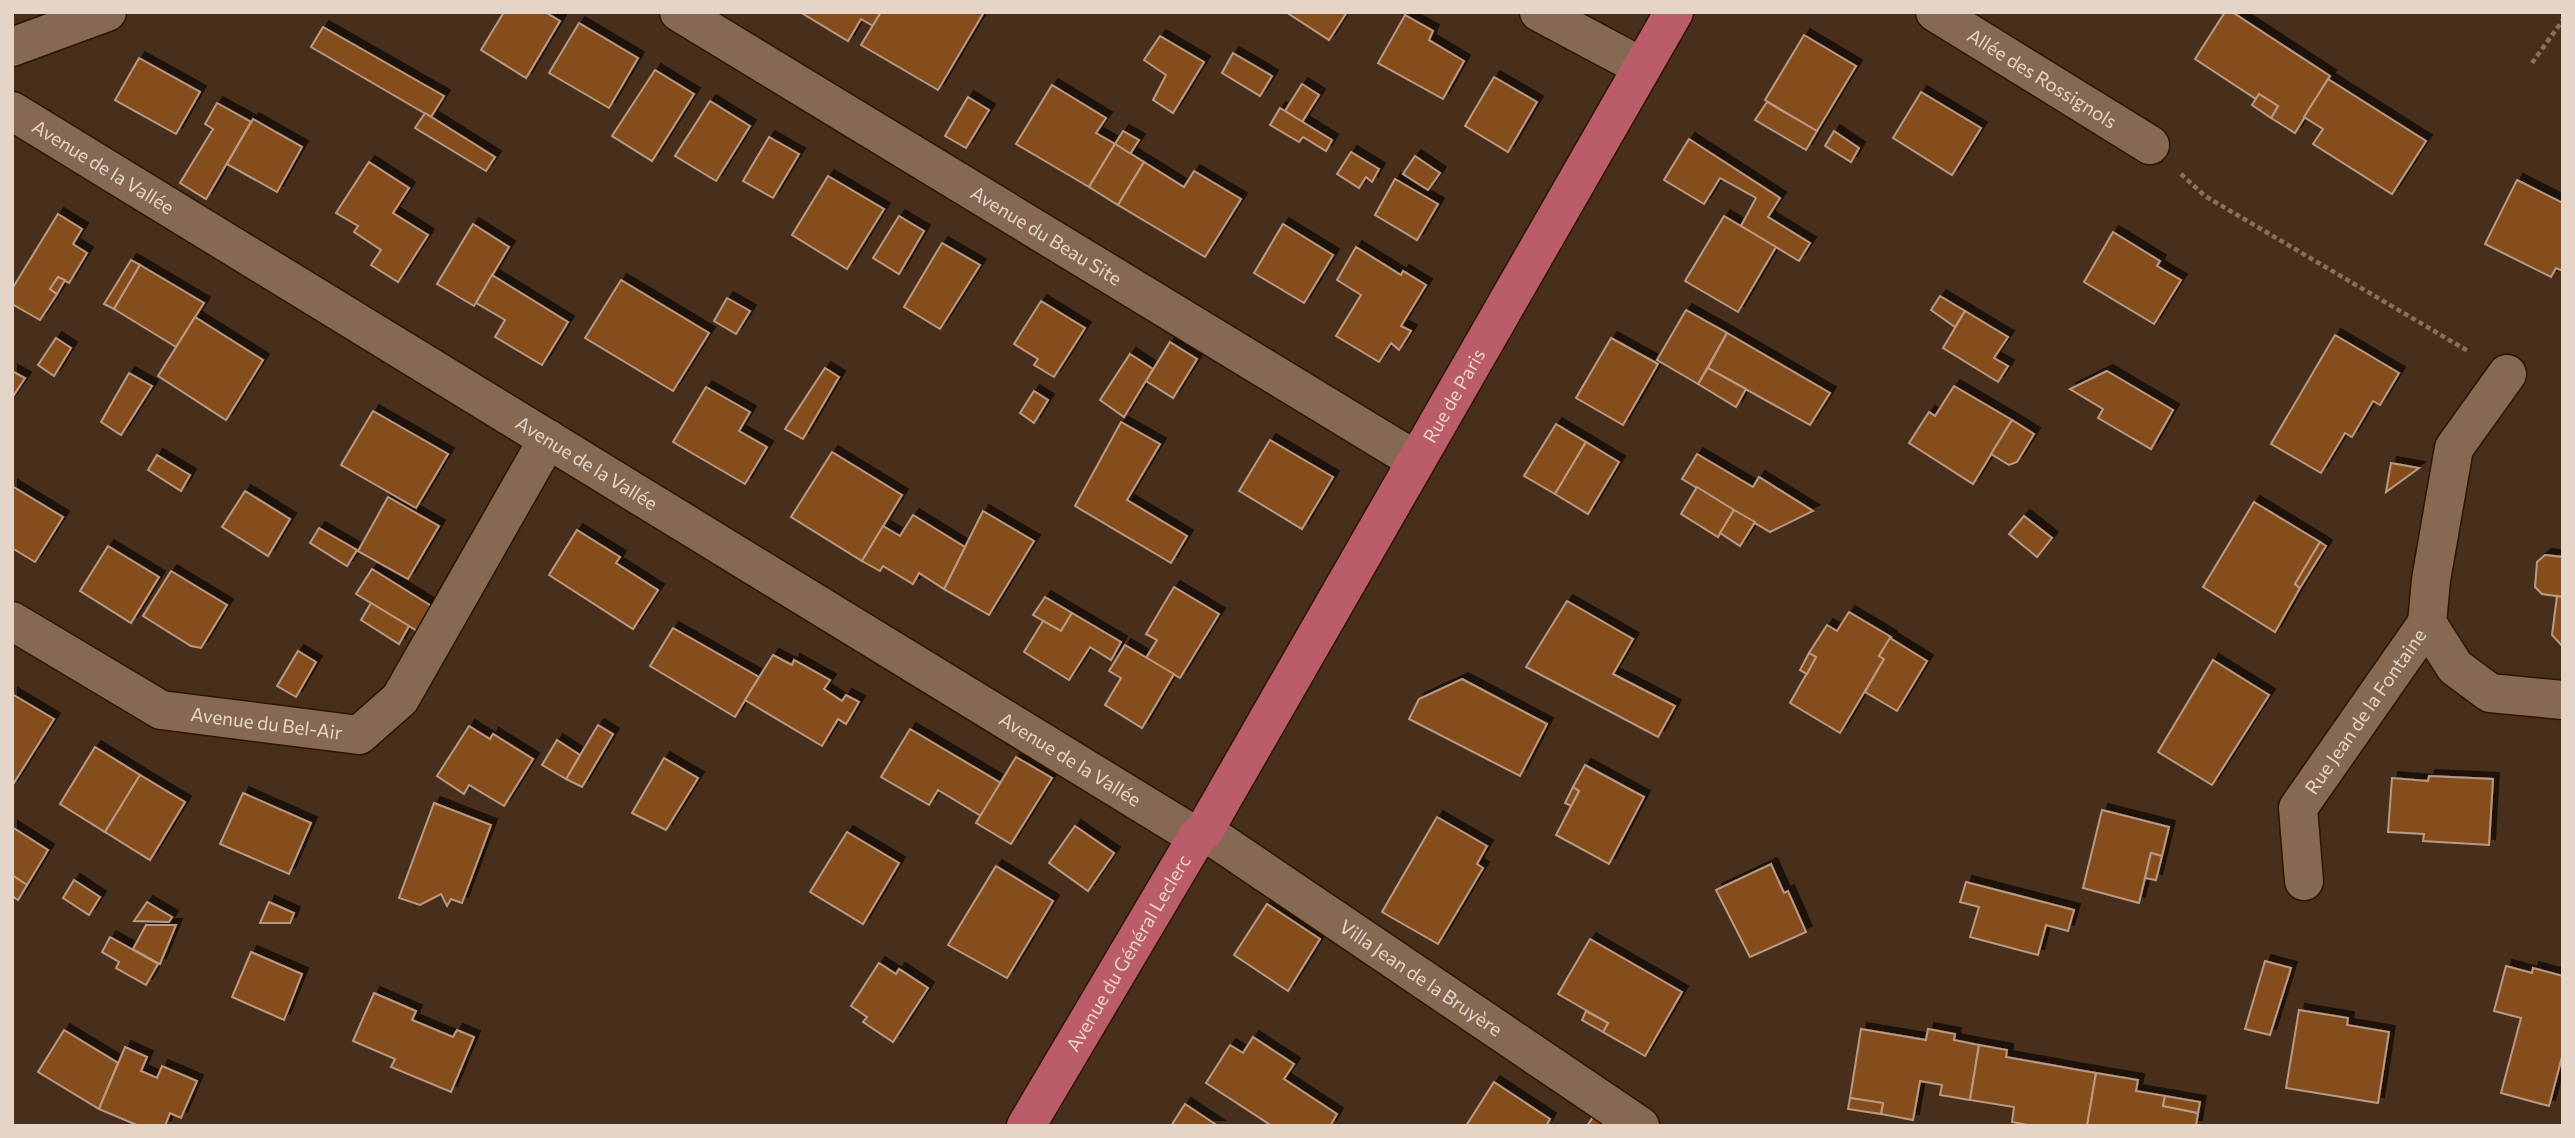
<svg xmlns="http://www.w3.org/2000/svg" width="2575" height="1138" font-family="Commissioner,sans-serif">
<defs>
<filter id="shadow"><feDropShadow dx="6" dy="-6" stdDeviation="0" flood-color="#0009"/></filter>
</defs>
<rect width="100%" height="100%" fill="#482f1b"/>
<g fill="#864d1a" stroke="#b99983" stroke-width="2" filter="url(#shadow)">
<polygon points="504,12 545,12 560,21 526,78 481,50"/>
<polygon points="800,12 881,12 873,26 861,19 848,41"/>
<polygon points="881,12 984,12 938,90 861,45"/>
<polygon points="1286,12 1347,12 1329,40"/>
<polygon points="2225,12 2232,12 2330,76 2295,133 2271,118 2278,106 2259,94 2256,99 2195,59"/>
<polygon points="1405,15 1433,31 1429,40 1464,61 1443,99 1378,63"/>
<polygon points="579,23 638,58 609,108 549,73"/>
<polygon points="323,27 444,96 431,117 311,47"/>
<polygon points="1804,35 1856,66 1817,131 1765,100"/>
<polygon points="1160,36 1204,62 1173,113 1153,100 1166,75 1144,60"/>
<polygon points="1233,53 1272,76 1260,96 1222,73"/>
<polygon points="139,58 200,92 176,134 115,100"/>
<polygon points="655,70 694,94 652,161 612,136"/>
<polygon points="1494,77 1537,102 1508,152 1465,126"/>
<polygon points="2328,79 2426,141 2392,194 2313,144 2323,129 2304,117"/>
<polygon points="1302,84 1319,95 1302,122 1285,111"/>
<polygon points="1052,85 1106,118 1096,133 1115,144 1089,187 1016,144"/>
<polygon points="1921,92 1981,128 1952,175 1893,138"/>
<polygon points="2259,94 2278,106 2271,118 2252,105"/>
<polygon points="968,97 989,110 966,148 945,136"/>
<polygon points="710,101 750,126 716,181 675,156"/>
<polygon points="1767,102 1817,131 1806,150 1755,120"/>
<polygon points="217,103 251,122 206,199 180,183 213,129 205,124"/>
<polygon points="1280,108 1332,140 1326,151 1303,137 1299,142 1270,125"/>
<polygon points="425,113 495,157 486,171 415,128"/>
<polygon points="253,119 302,147 277,192 227,164"/>
<polygon points="1123,131 1139,140 1130,154 1115,144"/>
<polygon points="1834,131 1859,148 1851,162 1825,146"/>
<polygon points="769,137 799,154 773,198 743,181"/>
<polygon points="1689,139 1780,198 1768,217 1810,243 1799,261 1741,226 1756,198 1720,178 1704,204 1664,180"/>
<polygon points="1115,144 1144,162 1118,205 1089,187"/>
<polygon points="1351,152 1379,169 1372,182 1366,177 1359,188 1337,174"/>
<polygon points="1415,156 1440,173 1428,190 1403,174"/>
<polygon points="369,162 409,188 393,213 428,235 398,282 371,265 381,250 354,232 358,226 336,213"/>
<polygon points="1144,162 1184,187 1194,171 1241,199 1205,257 1118,205"/>
<polygon points="828,176 884,209 847,269 792,235"/>
<polygon points="1395,179 1438,204 1417,240 1375,215"/>
<polygon points="2517,180 2563,203 2563,271 2556,268 2551,277 2485,244"/>
<polygon points="58,214 82,229 73,244 87,253 69,283 58,277 50,289 57,294 40,320 12,304 12,289"/>
<polygon points="899,216 924,231 899,274 873,258"/>
<polygon points="1724,216 1776,247 1738,312 1685,281"/>
<polygon points="473,224 509,247 474,306 437,284"/>
<polygon points="1283,224 1333,255 1304,303 1254,273"/>
<polygon points="2113,232 2160,261 2157,266 2181,280 2154,324 2084,282"/>
<polygon points="942,243 980,265 940,329 904,307"/>
<polygon points="1356,247 1401,275 1403,271 1426,285 1401,326 1411,331 1399,350 1391,343 1379,362 1336,336 1361,295 1337,280"/>
<polygon points="131,260 140,265 114,309 104,304"/>
<polygon points="140,265 204,303 176,347 114,309"/>
<polygon points="492,275 568,322 542,365 495,337 505,320 476,303"/>
<polygon points="58,277 65,280 57,294 50,289"/>
<polygon points="621,280 709,333 673,391 585,338"/>
<polygon points="1940,296 1965,311 1955,327 1931,310"/>
<polygon points="727,298 750,311 736,334 714,321"/>
<polygon points="1041,301 1085,328 1054,377 1034,365 1038,359 1014,344"/>
<polygon points="1686,310 1727,333 1698,384 1657,360"/>
<polygon points="1965,311 2008,337 1994,358 2008,366 1998,382 1943,348"/>
<polygon points="195,317 263,360 226,420 158,376"/>
<polygon points="1727,333 1830,393 1810,425 1708,368"/>
<polygon points="2335,335 2399,373 2380,405 2373,401 2352,437 2345,433 2321,473 2271,444"/>
<polygon points="56,338 71,348 54,376 38,365"/>
<polygon points="1611,338 1658,364 1623,425 1576,398"/>
<polygon points="1170,342 1197,359 1173,398 1146,381"/>
<polygon points="1130,354 1153,369 1124,417 1100,400"/>
<polygon points="825,368 839,377 803,439 785,429"/>
<polygon points="1708,368 1746,389 1736,407 1698,384"/>
<polygon points="12,371 25,378 12,398"/>
<polygon points="2107,371 2173,410 2151,449 2098,418 2103,409 2070,389"/>
<polygon points="129,373 152,386 121,435 101,422"/>
<polygon points="1954,386 2012,420 1973,484 1909,443 1929,412 1935,416"/>
<polygon points="706,387 750,412 739,431 767,447 745,484 673,442"/>
<polygon points="1034,391 1048,400 1034,423 1020,413"/>
<polygon points="373,411 448,454 416,508 341,465"/>
<polygon points="2012,420 2034,434 2017,462 2009,465 1991,454"/>
<polygon points="1121,422 1160,444 1127,500 1187,536 1171,563 1075,506"/>
<polygon points="1556,424 1586,442 1555,494 1524,476"/>
<polygon points="1270,440 1333,477 1302,529 1239,491"/>
<polygon points="1586,442 1619,462 1588,514 1555,494"/>
<polygon points="832,452 902,495 862,561 791,517"/>
<polygon points="1697,454 1753,487 1759,477 1813,511 1770,532 1682,479"/>
<polygon points="157,455 190,475 181,491 148,470"/>
<polygon points="2391,463 2419,468 2386,492"/>
<polygon points="12,486 63,517 35,562 12,548"/>
<polygon points="1697,487 1734,510 1718,537 1681,514"/>
<polygon points="245,491 290,519 268,556 222,527"/>
<polygon points="388,497 439,526 408,579 358,551"/>
<polygon points="2254,502 2320,542 2295,584 2300,588 2275,632 2203,587"/>
<polygon points="1734,510 1755,522 1740,546 1720,533"/>
<polygon points="983,511 1034,541 989,615 944,589"/>
<polygon points="913,515 965,547 944,589 919,573 913,584 883,566 880,571 862,561 883,526 900,536"/>
<polygon points="2024,516 2052,538 2037,557 2009,534"/>
<polygon points="319,528 357,550 347,566 310,543"/>
<polygon points="577,530 620,557 616,563 658,590 633,629 549,575"/>
<polygon points="2320,542 2326,546 2300,588 2295,584"/>
<polygon points="108,546 159,577 131,623 80,591"/>
<polygon points="2545,555 2563,557 2563,597 2542,594 2535,587 2537,562"/>
<polygon points="372,569 433,607 419,632 356,594"/>
<polygon points="171,571 227,605 201,648 191,646 143,616"/>
<polygon points="1174,587 1219,614 1180,678 1146,658 1157,640 1146,634"/>
<polygon points="2557,596 2563,597 2563,647 2552,635"/>
<polygon points="1045,597 1072,613 1061,631 1033,615"/>
<polygon points="1567,601 1633,639 1613,674 1675,706 1658,737 1526,667"/>
<polygon points="371,603 409,626 399,644 361,620"/>
<polygon points="1849,612 1891,637 1879,656 1884,659 1840,733 1790,703 1816,657 1809,653 1827,625 1837,631"/>
<polygon points="1072,613 1121,642 1111,660 1090,647 1069,680 1024,652 1043,621 1061,631"/>
<polygon points="673,628 759,677 735,717 650,666"/>
<polygon points="1890,638 1927,661 1897,711 1865,692 1884,659 1879,656"/>
<polygon points="1125,645 1174,674 1142,728 1105,705 1121,678 1109,671"/>
<polygon points="298,651 316,662 296,697 277,686"/>
<polygon points="1809,653 1816,657 1807,674 1800,670"/>
<polygon points="773,655 792,665 794,660 830,680 824,689 842,701 846,695 859,702 846,724 838,719 822,746 745,700"/>
<polygon points="2213,660 2269,695 2212,785 2158,752"/>
<polygon points="1462,679 1547,724 1520,776 1409,719 1419,699"/>
<polygon points="12,694 54,719 12,786"/>
<polygon points="598,725 613,734 582,787 566,779"/>
<polygon points="469,726 490,739 493,734 533,759 504,806 469,785 464,794 437,776"/>
<polygon points="910,729 1001,783 981,816 938,790 929,805 881,777"/>
<polygon points="557,740 580,755 566,779 542,765"/>
<polygon points="95,747 140,775 105,832 60,804"/>
<polygon points="1016,757 1052,778 1011,844 976,823"/>
<polygon points="664,758 698,778 666,830 632,813"/>
<polygon points="1585,765 1644,797 1609,864 1556,835 1579,791 1573,787"/>
<polygon points="140,775 185,802 150,860 105,832"/>
<polygon points="2429,776 2493,779 2489,845 2423,841 2424,834 2388,832 2392,778 2428,781"/>
<polygon points="1573,787 1579,791 1571,806 1565,803"/>
<polygon points="243,793 311,823 289,874 220,844"/>
<polygon points="434,803 491,825 462,903 451,899 447,906 441,894 420,905 399,898"/>
<polygon points="2102,810 2169,827 2162,856 2151,853 2139,903 2083,888"/>
<polygon points="1437,817 1487,846 1477,864 1483,868 1438,944 1382,912"/>
<polygon points="1075,826 1114,853 1088,891 1049,863"/>
<polygon points="12,827 48,850 27,885 12,875"/>
<polygon points="847,832 899,863 863,924 810,892"/>
<polygon points="2151,853 2162,856 2156,880 2145,878"/>
<polygon points="1771,864 1784,893 1788,891 1806,932 1750,957 1716,890"/>
<polygon points="996,866 1053,901 1007,978 948,945"/>
<polygon points="12,875 27,885 18,900 12,896"/>
<polygon points="74,880 100,897 89,915 63,898"/>
<polygon points="1966,882 2074,910 2068,931 2046,925 2038,955 1970,937 1979,907 1960,902"/>
<polygon points="147,902 172,917 169,922 134,921"/>
<polygon points="269,902 294,913 290,923 260,923"/>
<polygon points="1267,904 1320,939 1288,991 1234,955"/>
<polygon points="146,925 176,925 160,964 133,949"/>
<polygon points="110,937 158,964 146,985 116,968 119,962 102,952"/>
<polygon points="1590,939 1682,992 1645,1056 1603,1032 1608,1023 1558,994"/>
<polygon points="251,952 302,974 284,1020 232,997"/>
<polygon points="2265,961 2291,968 2270,1035 2245,1029"/>
<polygon points="879,963 896,974 899,969 928,988 893,1042 863,1022 867,1017 851,1006"/>
<polygon points="2506,966 2532,973 2533,968 2563,976 2563,1053 2549,1106 2501,1093 2521,1018 2494,1011"/>
<polygon points="374,993 416,1011 412,1020 453,1037 457,1030 474,1037 451,1092 391,1067 395,1059 353,1041"/>
<polygon points="2299,1010 2348,1018 2347,1025 2389,1032 2378,1103 2286,1088"/>
<polygon points="1586,1011 1608,1023 1603,1032 1582,1020"/>
<polygon points="1861,1029 1926,1040 1928,1029 1955,1034 1954,1040 1979,1045 1970,1100 1940,1095 1942,1085 1920,1081 1913,1120 1881,1114 1883,1103 1850,1098"/>
<polygon points="64,1030 118,1063 99,1109 38,1072"/>
<polygon points="1253,1037 1294,1064 1284,1079 1337,1114 1330,1126 1272,1126 1206,1083 1230,1045 1243,1053"/>
<polygon points="1979,1045 2007,1050 2006,1057 2096,1073 2087,1126 2033,1126 2012,1122 2014,1107 1970,1100"/>
<polygon points="125,1047 147,1057 141,1071 157,1078 162,1066 197,1081 181,1118 170,1113 165,1126 139,1126 99,1109"/>
<polygon points="2096,1073 2138,1080 2136,1091 2165,1096 2163,1106 2198,1113 2196,1126 2087,1126"/>
<polygon points="1494,1082 1550,1119 1546,1126 1466,1126"/>
<polygon points="2165,1096 2200,1102 2198,1113 2163,1106"/>
<polygon points="1850,1098 1883,1103 1881,1114 1848,1109"/>
<polygon points="1185,1104 1218,1126 1171,1126"/>
<polygon points="1595,1114 1612,1126 1587,1126"/>
</g>
<g fill="none" stroke-linecap="round" stroke-linejoin="round">
<g stroke="#2e1603" stroke-width="41">
<g id="street">
<path id="s1" d="M679,12L1415,460"/>
<polyline points="1539,12 1642,67"/>
<path id="s2" d="M1935,12L2150,145"/>
<polyline points="12,47 107,12"/>
<path id="s3" d="M12,111L1197,837"/>
<polyline points="2507,374 2454,448 2431,580 2427,623 2455,667 2490,693 2563,700"/>
<path id="s4" d="M12,621L161,710L359,735L400,699L548,439"/>
<path id="s5" d="M1204,831L1640,1126"/>
<path id="s6" d="M2304,881L2298,808L2427,623"/>
</g>
</g>
<g stroke="#2e1603" stroke-width="41">
<g id="primary">
<path id="s7" d="M1026,1126L1197,837L1204,831L1674,12"/>
</g>
</g>
<g stroke="#867160" stroke-width="4.5" stroke-dasharray="5 3.5" stroke-linecap="butt">
<polyline points="2532,63 2563,20"/>
<polyline points="2181,174 2205,196 2468,351"/>
</g>
<use href="#street" stroke="#866953" stroke-width="38"/>
<use href="#primary" stroke="#ba5c6a" stroke-width="38"/>
</g>
<g text-anchor="middle" stroke-width="7" stroke-linejoin="round" paint-order="stroke">
<g font-size="19" fill="#e5d4c8" stroke="#3e2511">
<text dy="7" stroke="none"><textPath href="#s2" startOffset="126">Allée des Rossignols</textPath></text>
<text dy="7" stroke="none"><textPath href="#s3" startOffset="107">Avenue de la Vallée</textPath></text>
<text dy="7" stroke="none"><textPath href="#s1" startOffset="430">Avenue du Beau Site</textPath></text>
<text dy="7" stroke="none"><textPath href="#s7" startOffset="847">Rue de Paris</textPath></text>
<text dy="7" stroke="none"><textPath href="#s3" startOffset="674">Avenue de la Vallée</textPath></text>
<text dy="7" stroke="none"><textPath href="#s6" startOffset="191">Rue Jean de la Fontaine</textPath></text>
<text dy="7" stroke="none"><textPath href="#s4" startOffset="280">Avenue du Bel-Air</textPath></text>
<text dy="7" stroke="none"><textPath href="#s3" startOffset="1241">Avenue de la Vallée</textPath></text>
<text dy="7" stroke="none"><textPath href="#s7" startOffset="201">Avenue du Général Leclerc</textPath></text>
<text dy="7" stroke="none"><textPath href="#s5" startOffset="262">Villa Jean de la Bruyère</textPath></text>
</g>
</g>
<rect width="2575" height="1138" fill="none" stroke="#e5d4c8" stroke-width="28"/>
</svg>
